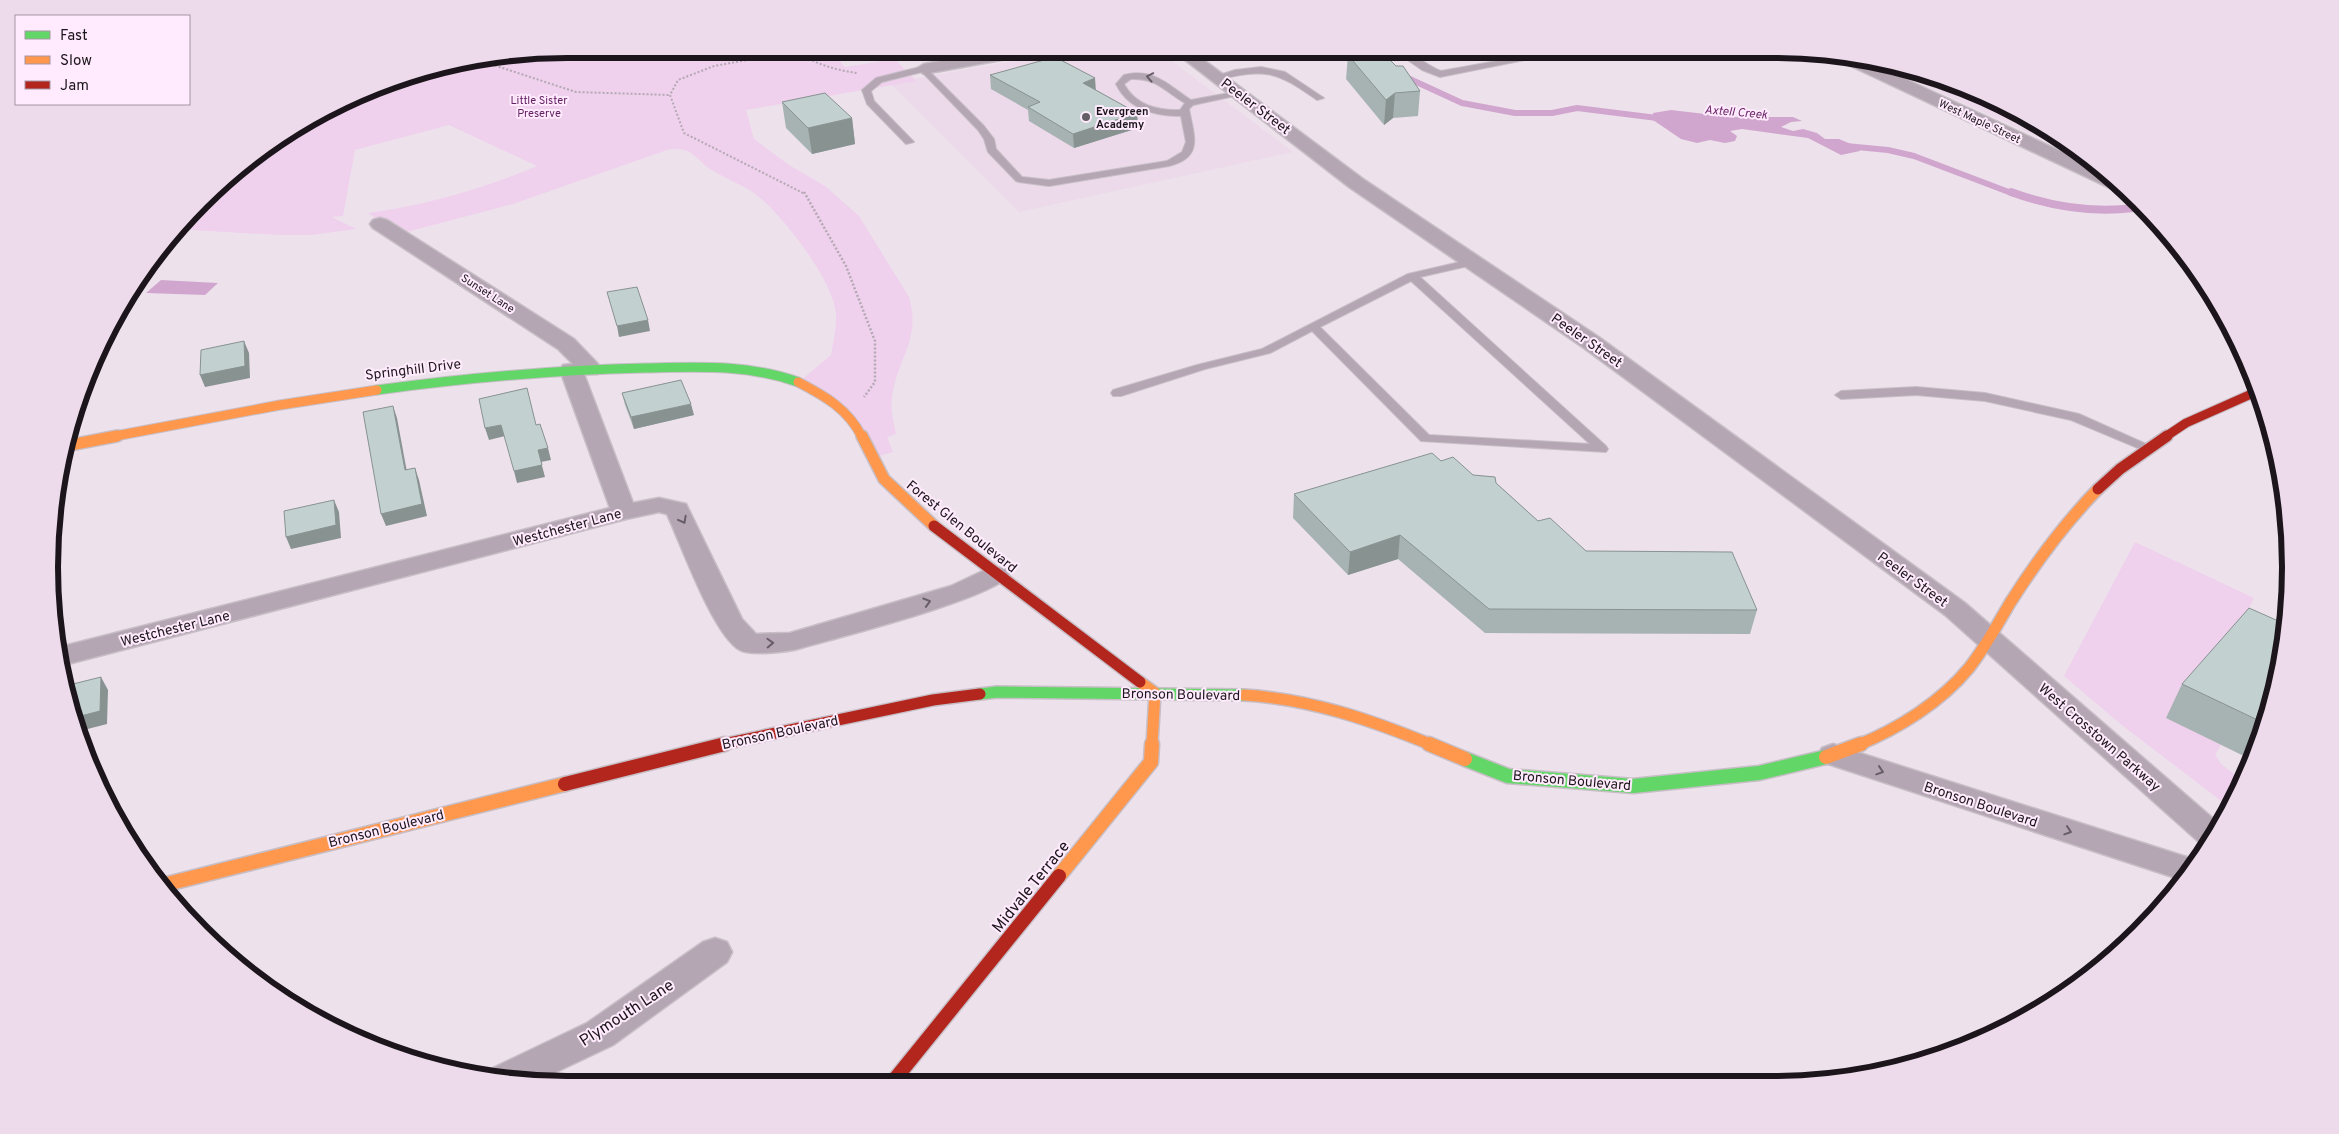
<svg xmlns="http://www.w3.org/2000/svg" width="2339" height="1134" font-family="Overpass,sans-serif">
<rect width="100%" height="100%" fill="#ede2ec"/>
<g fill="#ecd9ea">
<polygon points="1081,49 1156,49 1293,152 1019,212 890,83"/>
<polygon points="1865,58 1971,88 2060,136 2092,162"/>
</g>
<g fill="#efd0ed">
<path d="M567,49H830L845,67L895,59L916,81L746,110L754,139L789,165L825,186L859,216L909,297C922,340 896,359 892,399C890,410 894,423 896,434L887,437L893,452L875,457L857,419L799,382L831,355C833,342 837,327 836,314C834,282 784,217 759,197C746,186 728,180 713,171C694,159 693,145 667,150L513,204L399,234L368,213C427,205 482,189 537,166L449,125L355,150L343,216L332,217L356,229L312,235H280L174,229L251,156L308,118L400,76L466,59Z"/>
<polygon points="2135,542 2254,598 2232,641 2166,717 2221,745 2215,755 2221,764 2242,780 2228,806 2123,726 2064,676"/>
</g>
<g fill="#d1a6ce">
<polygon points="1671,110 1731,117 1793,117 1802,121 1791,122 1781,127 1793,131 1803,129 1817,133 1825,139 1839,139 1858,147 1860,151 1841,155 1808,138 1742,129 1730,131 1737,136 1735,141 1725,143 1710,140 1697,143 1681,139 1653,120 1653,113"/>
<polygon points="161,280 218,283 205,295 146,293"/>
</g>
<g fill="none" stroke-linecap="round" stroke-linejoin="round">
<g stroke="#d1a6ce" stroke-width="6">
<polyline points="1339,49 1358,62"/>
<polyline points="1399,74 1462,103 1515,113 1552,113 1577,108 1665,119"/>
<polyline points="1846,146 1888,150 1914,156 2014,194"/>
</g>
<path stroke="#d1a6ce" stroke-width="8" d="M2011,192C2052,207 2091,213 2134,208"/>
<g stroke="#c7bec6" stroke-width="2">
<g id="lane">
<polygon points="956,49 965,49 976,60 969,62"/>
<path d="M1392,49C1409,48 1425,65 1441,71L1564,49H1580L1440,77L1422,70Z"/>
<path d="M924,66L984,126L994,139L996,149L1022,177L1049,180L1167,161L1182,152L1186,142L1181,116C1154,116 1128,109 1116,84L1124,75C1153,67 1169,86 1191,100L1240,91L1244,94L1193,105L1189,109C1194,136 1204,157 1169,166L1049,186L1019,182L1016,181L988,152L984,139L978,130L922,72L882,82L871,91L874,101L914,142L906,144L867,104L862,90L876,78ZM1131,79C1157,78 1164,91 1185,103L1180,110C1158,111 1135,105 1124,84Z"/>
<path d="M1261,67L1285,72L1324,98L1317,100C1276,71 1266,68 1217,80L1213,77L1235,70Z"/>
<path d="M1473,259L1477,260V264L1420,277L1606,446L1608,449L1606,452L1421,441L1312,331L1270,353L1205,369L1121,396H1113L1111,393L1113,390L1197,365L1262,349L1408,274ZM1411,281L1590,444L1429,435L1320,327Z"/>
<polygon points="1916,387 1985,393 2079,414 2155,448 2149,452 2145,451 2071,420 1985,401 1916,395 1841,399 1835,395 1841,391"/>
</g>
</g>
<g stroke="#c7bec6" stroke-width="3">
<g id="street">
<polygon points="1010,49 1043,49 1035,54 924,74 916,69 924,64"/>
<polygon points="1171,49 1189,49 1363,179 1600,338 1965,603 2218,823 2205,845 2200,843 1945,615 1584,348 1349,187"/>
<polygon points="1832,55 1858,57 2101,170 2126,190 2114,190 1834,58"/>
<path d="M380,218L387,220L574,339L598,364L601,369L598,374H584L633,503L659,498L686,504L742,619L756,634L790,633L951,586L987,569L996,567L1005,569L1009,575C994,598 836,638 801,648C788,652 751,656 740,650C713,635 681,544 667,514L659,512L626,519L60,666L56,648L610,508L560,370L563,365L573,364L558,349L373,228L370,224L373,220Z"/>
<polygon points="1833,744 1844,748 2196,860 2184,881 2179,879 1822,762 1818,755 1822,748"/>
<polygon points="715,938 727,942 732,952 727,962 613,1045 535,1082 488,1077 493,1068 587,1023 703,942"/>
</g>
</g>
<g stroke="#c7bec6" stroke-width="11">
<path id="fast-far2" d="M377,390C466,378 555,370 645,368C697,367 748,364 798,382"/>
</g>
<g stroke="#c7bec6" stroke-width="14">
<polyline id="fast-far1" points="980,694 997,692 1244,695"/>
</g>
<g stroke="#c7bec6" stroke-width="17">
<polyline id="fast" points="1465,759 1508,776 1633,786 1759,773 1826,757"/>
</g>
<g stroke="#c7bec6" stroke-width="11">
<g id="slow-far2">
<path d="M798,382C825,396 848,409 862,437"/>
<polyline points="110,437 280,405 377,390"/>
</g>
</g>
<g stroke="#c7bec6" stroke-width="14">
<g id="slow-far1">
<polyline points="862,436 884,479 934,526"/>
<polyline points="65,446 117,436"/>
<polyline points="1140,682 1155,693 1152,745"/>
<path d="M1244,695C1311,699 1371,720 1432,745"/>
<path d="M1858,745C1898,729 1941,702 1969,668C1985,648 1997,625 2010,603C2036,562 2064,524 2098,489"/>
</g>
</g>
<g stroke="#c7bec6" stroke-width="17">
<g id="slow">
<polyline points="1429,744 1465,759"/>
<polyline points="1826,757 1861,744"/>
<polyline points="1059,876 1151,762 1152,744"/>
<polyline points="159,886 565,784"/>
</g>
</g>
<g stroke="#c7bec6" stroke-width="11">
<polyline id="jam-far2" points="2165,437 2186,423 2258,391"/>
</g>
<g stroke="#c7bec6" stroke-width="14">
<g id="jam-far1">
<polyline points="2098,489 2120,469 2167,436"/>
<polyline points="934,526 1140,682"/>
<polyline points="719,745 933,700 980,694"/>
</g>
</g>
<g stroke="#c7bec6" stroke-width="17">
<g id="jam">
<polyline points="565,784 725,744"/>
<polyline points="891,1084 1059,876"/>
</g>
</g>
<g stroke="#b4a9b3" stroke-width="2" stroke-dasharray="2 2" stroke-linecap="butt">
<path d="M796,49C812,64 836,70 857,73"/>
<polyline points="797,51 714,66 678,80 670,95 684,133 805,194"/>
<polyline points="472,58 576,92 670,95"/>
</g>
<polyline stroke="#b4a9b3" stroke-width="2.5" stroke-dasharray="2 2" stroke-linecap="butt" points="804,192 846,266 875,341 875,382 864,397"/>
<use href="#lane" fill="#b4a6b3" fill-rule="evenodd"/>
<use href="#street" fill="#b4a6b3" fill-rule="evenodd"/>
<use href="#fast-far2" stroke="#63d668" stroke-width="9"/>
<use href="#fast-far1" stroke="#63d668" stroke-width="11"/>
<use href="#fast" stroke="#63d668" stroke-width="14"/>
<use href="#slow-far2" stroke="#ff974d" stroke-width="9"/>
<use href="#slow-far1" stroke="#ff974d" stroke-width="11"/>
<use href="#slow" stroke="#ff974d" stroke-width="14"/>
<use href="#jam-far2" stroke="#b3261e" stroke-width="9"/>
<use href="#jam-far1" stroke="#b3261e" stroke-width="11"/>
<use href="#jam" stroke="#b3261e" stroke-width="14"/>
</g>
<g fill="#a7b3b2">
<polygon points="1348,55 1420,91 1418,116 1393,118 1384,125 1346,79"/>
<polygon points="990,75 1096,90 1137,113 1138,128 1074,148 1029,121 1028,110 991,89"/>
<polygon points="782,102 852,118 855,144 812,154 786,128"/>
<polygon points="622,393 694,415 634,429 625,405"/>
<polygon points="1441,461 1473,475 1496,483 1538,521 1586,551 1757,610 1750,634 1485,633 1398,559 1348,575 1293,518 1294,494"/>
<polygon points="2280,668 2252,760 2166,718 2182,684"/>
</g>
<g fill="#889291">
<polygon points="1095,78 1096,92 1083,83"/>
<polygon points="1395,93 1393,118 1384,125 1386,100"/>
<polygon points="1137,113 1138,128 1074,148 1073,134"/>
<polygon points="852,118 855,144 812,154 808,128"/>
<polygon points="648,320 650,331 619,337 617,326"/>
<polygon points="244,341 249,353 250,378 205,387 200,375"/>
<polygon points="691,404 694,415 634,429 631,417"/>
<polygon points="393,406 397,418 409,483 405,470"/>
<polygon points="501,425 505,436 489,440 485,428"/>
<polygon points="548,448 551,460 541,462 545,477 517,483 514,471 538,450"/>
<polygon points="415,468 419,480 427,516 386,526 381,514"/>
<polygon points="334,500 339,512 341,538 291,549 286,537"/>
<polygon points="1400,535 1398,559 1348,575 1350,552"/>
<polygon points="101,677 108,690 107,724 76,732 73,718"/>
</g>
<g fill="#c2d0cf" stroke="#889291">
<polygon points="1381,51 1396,66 1403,66 1420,91 1395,93 1386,100 1348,55"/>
<polygon points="1055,57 1095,78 1083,83 1137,113 1073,134 1028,107 1040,102 990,75"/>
<polygon points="825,93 852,118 808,128 782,102"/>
<polygon points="637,287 648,320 617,326 607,292"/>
<polygon points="244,341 245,366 200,375 201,350"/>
<polygon points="681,380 691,404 631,417 622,393"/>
<polygon points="527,388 536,425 540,424 548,448 538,450 542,465 514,471 501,425 485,428 479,399"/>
<polygon points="393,406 405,470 415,468 422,504 381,514 363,412"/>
<polygon points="1432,453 1441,461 1453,457 1473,475 1495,477 1496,483 1538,521 1550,518 1586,551 1732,552 1757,610 1489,609 1400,535 1350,552 1294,494"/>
<polygon points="334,500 336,525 286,537 284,511"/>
<polygon points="2249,608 2285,624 2280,668 2264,723 2182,684"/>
<polygon points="101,677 100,711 73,718 65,686"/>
</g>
<defs><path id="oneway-chevron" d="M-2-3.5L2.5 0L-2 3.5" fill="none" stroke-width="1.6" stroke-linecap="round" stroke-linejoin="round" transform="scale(1.25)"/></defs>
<g stroke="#685e68">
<use href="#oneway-chevron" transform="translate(1150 77) rotate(-169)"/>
<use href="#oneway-chevron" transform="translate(683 520) rotate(62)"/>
<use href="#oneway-chevron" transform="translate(927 602) rotate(-17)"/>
<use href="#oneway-chevron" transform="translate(770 643) rotate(-2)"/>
<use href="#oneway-chevron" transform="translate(1880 771) rotate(18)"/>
<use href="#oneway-chevron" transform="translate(2068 831) rotate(18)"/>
</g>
<circle fill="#655d65" stroke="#ffebfd" stroke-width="2" cx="1086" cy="117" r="5"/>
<g text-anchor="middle" stroke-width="4" stroke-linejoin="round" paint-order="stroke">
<g font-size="11" fill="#632062" stroke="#ffebfd">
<text x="539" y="104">Little Sister<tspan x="539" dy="13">Preserve</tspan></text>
</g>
<g font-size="11" font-weight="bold" fill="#1c161c" stroke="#ffebfd" text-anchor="start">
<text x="1096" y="115">Evergreen<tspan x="1096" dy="13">Academy</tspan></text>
</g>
<g font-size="11" fill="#1c161c" stroke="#ffebfd">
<text transform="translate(1980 121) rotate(25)" y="4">West Maple Street</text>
<text transform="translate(488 293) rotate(33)" y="4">Sunset Lane</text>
</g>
<g font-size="12" font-style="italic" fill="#6c286a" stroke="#ffebfd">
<text transform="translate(1736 112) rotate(5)" y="4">Axtell Creek</text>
</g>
<g font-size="14" fill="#1c161c" stroke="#ffebfd">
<text transform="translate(1256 106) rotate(37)" y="5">Peeler Street</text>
<text transform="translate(1587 340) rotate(35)" y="5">Peeler Street</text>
<text transform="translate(413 369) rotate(-7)" y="5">Springhill Drive</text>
<text transform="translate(962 526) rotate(39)" y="5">Forest Glen Boulevard</text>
<text transform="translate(567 527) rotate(-15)" y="5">Westchester Lane</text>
<text transform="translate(1913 579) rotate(36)" y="5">Peeler Street</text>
<text transform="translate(175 628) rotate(-14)" y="5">Westchester Lane</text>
<text transform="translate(1181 694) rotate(1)" y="5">Bronson Boulevard</text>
<text transform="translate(780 732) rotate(-12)" y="5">Bronson Boulevard</text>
<text transform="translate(2100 737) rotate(41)" y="5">West Crosstown Parkway</text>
<text transform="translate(1572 780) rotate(5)" y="5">Bronson Boulevard</text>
<text transform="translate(1981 804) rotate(18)" y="5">Bronson Boulevard</text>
<text transform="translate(386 828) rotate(-14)" y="5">Bronson Boulevard</text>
</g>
<g font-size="16" fill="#1c161c" stroke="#ffebfd">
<text transform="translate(1030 886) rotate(-51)" y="6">Midvale Terrace</text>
<text transform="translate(626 1012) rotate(-33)" y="6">Plymouth Lane</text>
</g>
</g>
<path d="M0 0H2339V1134H0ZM567 58H1773A509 509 0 0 1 2282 567V567A509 509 0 0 1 1773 1076H567A509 509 0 0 1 58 567V567A509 509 0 0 1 567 58Z" fill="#eddaeb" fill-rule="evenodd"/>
<path fill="none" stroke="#1c161c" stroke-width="6" d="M567 58H1773A509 509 0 0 1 2282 567V567A509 509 0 0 1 1773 1076H567A509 509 0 0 1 58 567V567A509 509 0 0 1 567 58Z"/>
<rect x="15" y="15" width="175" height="90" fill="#ffebfd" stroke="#a496a3"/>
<rect x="25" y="31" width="25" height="8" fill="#63d668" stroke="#a496a3"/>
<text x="60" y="40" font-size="15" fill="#1c161c">Fast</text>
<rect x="25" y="56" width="25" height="8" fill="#ff974d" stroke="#a496a3"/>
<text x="60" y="65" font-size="15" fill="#1c161c">Slow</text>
<rect x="25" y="81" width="25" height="8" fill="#b3261e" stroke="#a496a3"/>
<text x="60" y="90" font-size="15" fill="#1c161c">Jam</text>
</svg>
